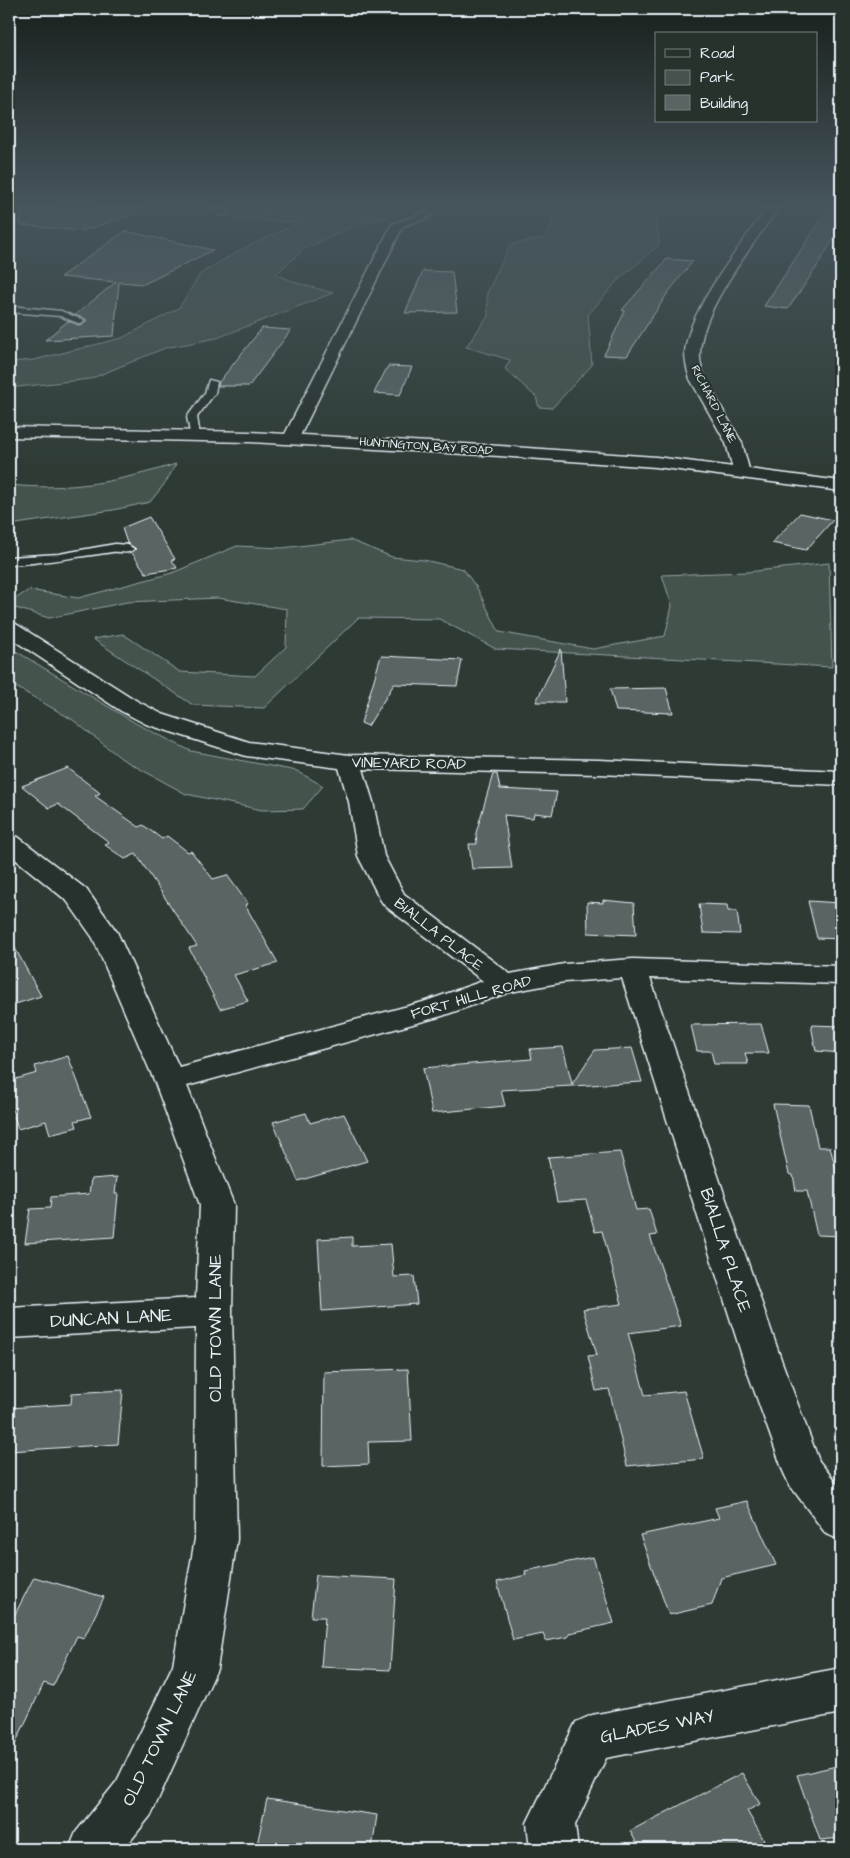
<svg xmlns="http://www.w3.org/2000/svg" width="850" height="1858" font-family="'Architects Daughter',sans-serif">
<rect width="100%" height="100%" fill="#2e3b35"/>
<filter id="ink" filterUnits="userSpaceOnUse"><feTurbulence type="fractalNoise" baseFrequency=".02" numOctaves="2"/><feDisplacementMap in="SourceGraphic" scale="10" xChannelSelector="R" yChannelSelector="G"/><feConvolveMatrix kernelMatrix="1 2 1 2 8 2 1 2 1" color-interpolation-filters="sRGB"/></filter>
<g filter="url(#ink)">
<g fill="#45524e" stroke="#96a2a3">
<polygon points="294,208 351,208 354,213 389,218 358,224 304,249 276,274 297,283 333,293 217,338 165,348 90,379 9,388 9,362 34,360 122,338 179,308 200,274 242,249 299,223 233,218 244,210 285,212"/>
<polygon points="548,208 658,208 655,211 659,245 618,280 588,315 592,365 552,408 539,407 536,397 505,369 510,360 466,347 488,316 487,293 510,245 543,238 553,223"/>
<path d="M176,464L166,482L150,502L113,510L9,525V485C72,491 116,482 176,464Z"/>
<polygon points="350,540 392,557 424,560 463,569 477,588 499,632 593,649 665,636 672,606 662,575 747,572 829,563 832,667 496,649 439,619 358,618 264,708 193,705 93,639 123,634 180,672 255,676 286,647 287,609 218,598 127,602 49,618 9,606 9,603 29,590 78,598 172,573 237,546 282,548"/>
<polygon points="9,647 137,724 191,751 297,771 323,786 303,809 262,810 186,794 122,759 73,720 9,683"/>
</g>
<g fill="#596563" stroke="#e8f1f8">
<polygon points="21,208 137,208 137,213 82,231 20,225"/>
<polygon points="829,208 841,208 841,227 816,268 788,309 764,306"/>
<polygon points="125,231 213,250 144,284 119,282 114,336 45,340 68,321 80,326 86,322 86,319 75,315 116,282 60,277"/>
<polygon points="667,259 693,261 667,294 627,356 604,355 625,311 622,310"/>
<polygon points="423,271 452,272 457,312 405,313"/>
<polygon points="262,328 291,330 249,386 218,386 219,382"/>
<polygon points="388,366 412,367 400,395 374,393"/>
<polygon points="800,513 833,520 806,550 772,543"/>
<polygon points="149,517 175,559 172,560 177,568 146,573 132,553 136,549 127,543 122,528"/>
<polygon points="561,649 565,702 536,702"/>
<polygon points="381,656 462,660 457,686 394,684 368,726 361,723"/>
<polygon points="666,688 673,713 616,711 610,689"/>
<polygon points="68,768 100,793 95,796 139,827 143,825 162,839 167,836 188,852 191,851 213,879 227,875 248,904 245,905 278,963 234,975 248,1001 220,1009 189,948 197,946 136,854 125,859 105,845 109,842 58,804 49,808 22,786"/>
<polygon points="493,774 497,774 500,789 557,792 552,815 534,813 533,818 504,815 512,868 472,869 469,844 477,844 476,833"/>
<polygon points="603,900 634,903 636,935 588,933 587,902 603,903"/>
<polygon points="808,901 841,903 841,939 817,938"/>
<polygon points="699,904 727,905 728,911 737,911 740,934 703,933"/>
<polygon points="9,937 41,996 9,1006"/>
<polygon points="761,1024 769,1053 745,1053 748,1064 714,1064 711,1051 697,1051 691,1025"/>
<polygon points="811,1025 841,1026 841,1053 816,1051"/>
<polygon points="563,1047 572,1084 595,1050 632,1048 642,1082 501,1090 505,1106 432,1113 423,1068 532,1059 530,1049"/>
<polygon points="68,1056 91,1117 75,1121 77,1127 50,1134 46,1121 18,1129 9,1099 9,1081 37,1073 35,1066"/>
<polygon points="773,1104 809,1105 818,1147 830,1147 841,1188 841,1236 817,1235 807,1191 796,1191 793,1175 789,1174"/>
<polygon points="306,1113 310,1123 344,1114 367,1161 298,1181 273,1122"/>
<polygon points="620,1152 636,1210 649,1209 657,1235 650,1236 681,1326 628,1333 645,1395 684,1391 704,1459 627,1466 609,1389 596,1391 588,1356 597,1355 583,1309 622,1304 602,1231 595,1232 586,1200 557,1202 548,1157"/>
<polygon points="117,1177 115,1194 118,1194 114,1237 25,1243 30,1209 50,1208 51,1197 89,1194 91,1179"/>
<polygon points="352,1237 352,1246 391,1244 394,1277 414,1276 417,1304 322,1311 318,1239"/>
<polygon points="408,1369 412,1441 368,1442 369,1464 323,1466 324,1372"/>
<polygon points="123,1390 118,1444 9,1451 9,1408 71,1404 72,1393"/>
<polygon points="747,1501 776,1565 721,1578 712,1605 669,1615 640,1535 719,1518 715,1508"/>
<polygon points="593,1557 614,1623 570,1633 567,1637 546,1641 543,1634 513,1640 497,1582 526,1575 525,1571"/>
<polygon points="316,1575 396,1579 390,1670 321,1667 325,1617 311,1617"/>
<polygon points="34,1577 104,1597 84,1638 77,1636 53,1686 44,1683 9,1757 9,1626"/>
<polygon points="841,1765 841,1838 820,1840 797,1775"/>
<polygon points="742,1773 760,1804 747,1811 769,1849 640,1849 630,1831"/>
<polygon points="267,1799 377,1815 372,1849 256,1849"/>
</g>
<g fill="none" stroke-linecap="round" stroke-linejoin="round">
<g stroke="#e8f1f8" stroke-width="3">
<g id="lane">
<polygon points="9,306 61,311 85,321 81,324 60,316 9,312"/>
<polygon points="209,380 217,382 215,393 197,417 200,436 191,438 187,417 205,393"/>
<path d="M115,544L128,545L134,549C128,555 120,551 112,552C77,557 44,563 9,565V557L59,554Z"/>
</g>
</g>
<g stroke="#e8f1f8" stroke-width="3">
<g id="street">
<polygon points="212,208 224,208 228,213 227,215 219,215"/>
<path d="M767,208H778C754,244 701,309 700,353C699,362 702,370 705,379L742,443L750,473L748,477H736L734,473L726,443L690,379C687,370 685,361 685,352C689,308 742,244 767,208Z"/>
<polygon points="426,212 431,215 430,217 403,226 299,438 297,441 285,441 283,438 392,224"/>
<polygon points="9,622 16,624 137,701 162,714 249,742 349,755 599,760 841,771 841,785 599,774 363,769 373,802 384,856 404,894 510,974 564,964 633,959 841,966 841,984 650,978 782,1362 819,1461 841,1489 841,1540 826,1534 789,1484 783,1471 744,1362 622,978 564,982 510,992 442,1016 187,1086 234,1205 232,1312 237,1539 217,1669 151,1815 124,1849 69,1849 76,1832 117,1781 173,1665 195,1539 196,1328 9,1338 9,1308 196,1298 200,1205 154,1080 93,938 67,901 9,854 9,834 18,837 86,889 117,932 179,1067 423,1002 483,981 384,905 380,899 358,856 349,802 339,768 246,756 146,724 121,711 9,637"/>
<polygon points="841,1668 841,1713 606,1758 575,1825 578,1849 530,1849 527,1823 576,1722 592,1715"/>
</g>
</g>
<g stroke="#e8f1f8" stroke-width="3">
<polygon id="secondary" points="9,427 250,432 500,446 656,457 841,481 841,491 656,467 500,456 250,442 9,437"/>
</g>
<use href="#lane" fill="#26332d" fill-rule="evenodd"/>
<use href="#street" fill="#26332d" fill-rule="evenodd"/>
<use href="#secondary" fill="#26332d" fill-rule="evenodd"/>
</g>
</g>
<linearGradient id="sky" x2="0" y2="1"><stop stop-color="#19201d"/><stop offset="0.44" stop-color="#46555c"/><stop offset="1" stop-color="#46555c" stop-opacity="0"/></linearGradient>
<rect width="850" height="468" fill="url(#sky)"/>
<g text-anchor="middle" stroke-width="4" stroke-linejoin="round" paint-order="stroke">
<g font-size="12" fill="#e8f1f8" stroke="#26332d">
<text transform="translate(714 404) rotate(63)" y="4">RICHARD LANE</text>
<text transform="translate(426 446) rotate(4)" y="4">HUNTINGTON BAY ROAD</text>
</g>
<g font-size="15" fill="#e8f1f8" stroke="#26332d">
<text transform="translate(409 763) rotate(1)" y="5">VINEYARD ROAD</text>
<text transform="translate(439 934) rotate(38)" y="5">BIALLA PLACE</text>
<text transform="translate(471 997) rotate(-16)" y="5">FORT HILL ROAD</text>
</g>
<g font-size="18" fill="#e8f1f8" stroke="#26332d">
<text transform="translate(726 1250) rotate(72)" y="6">BIALLA PLACE</text>
<text transform="translate(111 1318) rotate(-3)" y="6">DUNCAN LANE</text>
<text transform="translate(215 1328) rotate(-90)" y="6">OLD TOWN LANE</text>
<text transform="translate(657 1726) rotate(-11)" y="6">GLADES WAY</text>
<text transform="translate(159 1738) rotate(-64)" y="6">OLD TOWN LANE</text>
</g>
</g>
<rect width="850" height="1858" fill="none" stroke="#26332d" stroke-width="30"/>
<rect x="15" y="15" width="820" height="1828" fill="none" stroke="#e8f1f8" stroke-width="2" filter="url(#ink)"/>
<rect x="655" y="32" width="162" height="90" fill="#26332d" stroke="#747f7e"/>
<rect x="665" y="49" width="25" height="8" fill="#26332d" stroke="#747f7e"/>
<text x="700" y="58" font-size="15" fill="#e8f1f8">Road</text>
<rect x="665" y="70" width="25" height="15" fill="#45524e" stroke="#747f7e"/>
<text x="700" y="82" font-size="15" fill="#e8f1f8">Park</text>
<rect x="665" y="95" width="25" height="15" fill="#596563" stroke="#747f7e"/>
<text x="700" y="108" font-size="15" fill="#e8f1f8">Building</text>
</svg>
